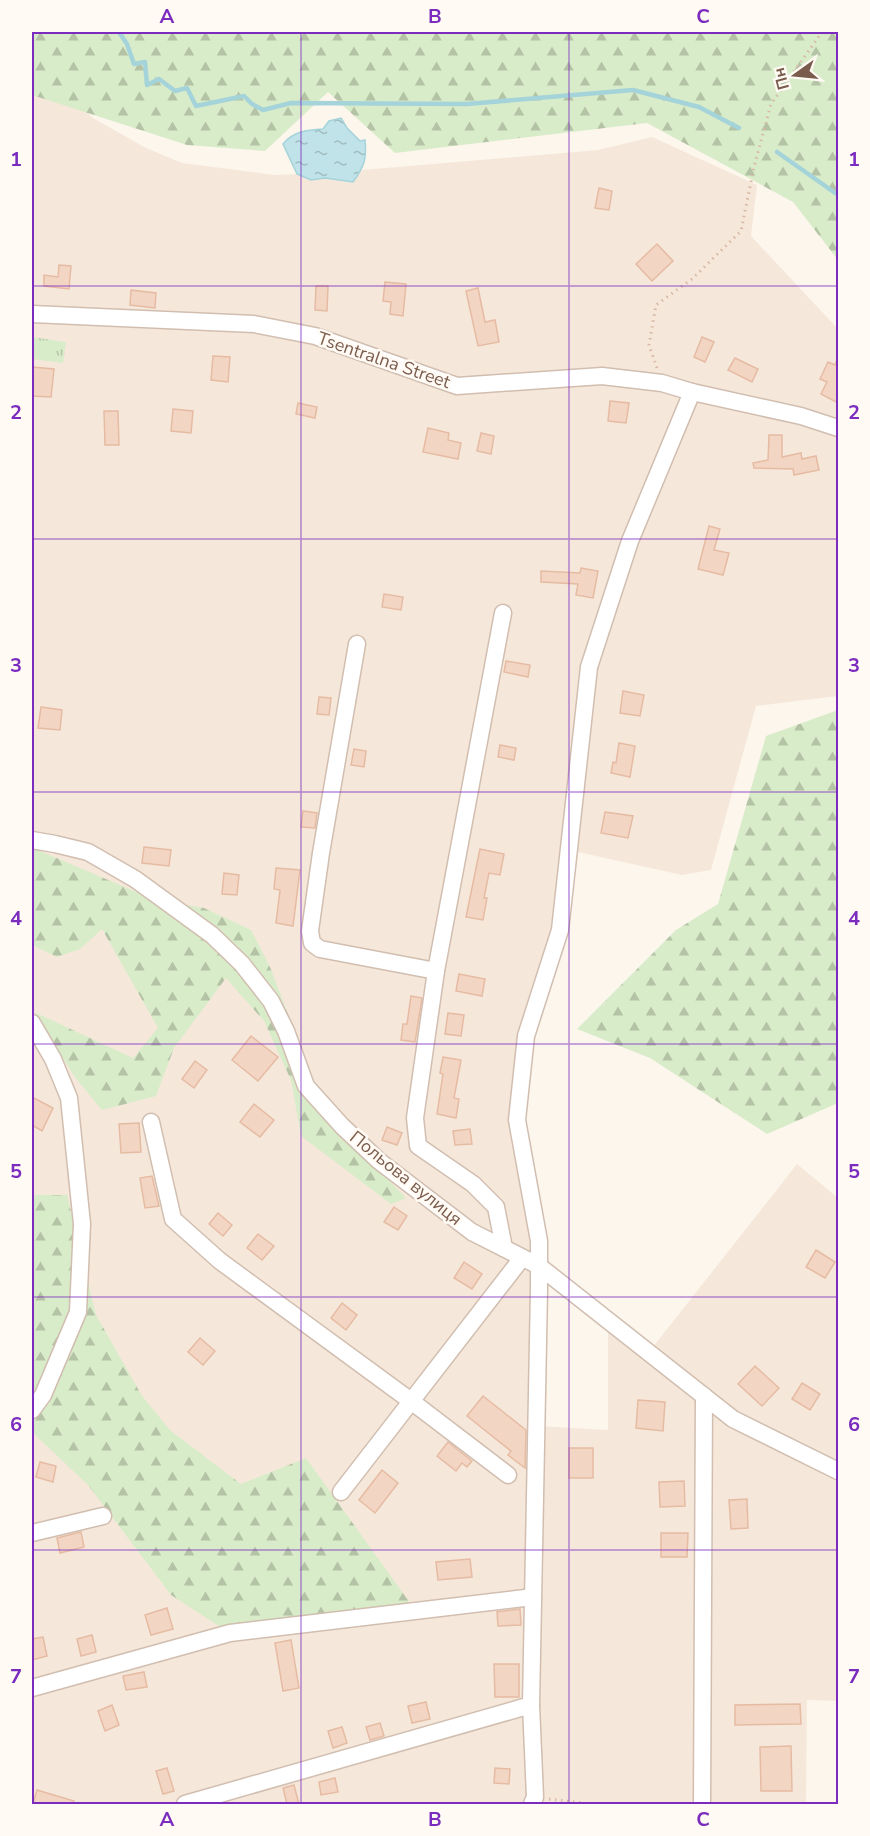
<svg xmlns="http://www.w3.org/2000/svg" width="870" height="1836" font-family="'Nunito Sans',sans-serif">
<defs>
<pattern id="forest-firs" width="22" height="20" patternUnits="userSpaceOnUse" patternTransform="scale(1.5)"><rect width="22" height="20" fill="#d8ecc9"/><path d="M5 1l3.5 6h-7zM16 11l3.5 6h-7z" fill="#b4c2a5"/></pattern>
<pattern id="park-tufts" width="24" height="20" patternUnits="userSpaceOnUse" patternTransform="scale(1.5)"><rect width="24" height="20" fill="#d8ecc9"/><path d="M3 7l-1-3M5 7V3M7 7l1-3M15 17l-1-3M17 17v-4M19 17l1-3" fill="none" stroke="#b4c2a5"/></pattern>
<pattern id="water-ripples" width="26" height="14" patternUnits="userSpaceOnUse" patternTransform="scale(1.5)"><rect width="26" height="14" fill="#bfe3e8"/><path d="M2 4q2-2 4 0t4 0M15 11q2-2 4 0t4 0" fill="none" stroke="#a0bbbe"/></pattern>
</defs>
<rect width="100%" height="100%" fill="#fdf6ec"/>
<polygon fill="#f5e8da" points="32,56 47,76 93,118 144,147 182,163 275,175 297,174 311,180 325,178 353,182 362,170 598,150 652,137 757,185 751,236 838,329 838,696 756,706 711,870 682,875 569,850 560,930 526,1036 517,1120 539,1241 537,1426 608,1430 608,1320 649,1352 797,1164 838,1198 838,1701 807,1700 806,1804 32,1804"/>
<g fill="url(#forest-firs)">
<polygon points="32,32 838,32 838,260 793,202 647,123 395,153 328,92 265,151 187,145 32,95"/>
<polygon points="838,710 838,1103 767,1134 650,1058 577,1029 676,930 718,904 766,736"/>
<polygon points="32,845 40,851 153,899 204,908 251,930 270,967 304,1056 320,1110 406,1198 391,1204 301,1136 291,1080 264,1021 226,978 174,1048 156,1096 102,1110 74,1076 34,1012 133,1058 158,1028 102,929 80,949 57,957 32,945"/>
<polygon points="32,1195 67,1195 96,1315 142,1396 171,1431 241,1484 306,1458 415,1610 230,1633 171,1595 88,1485 32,1432"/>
</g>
<polygon fill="url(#park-tufts)" points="32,337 66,342 63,363 32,359"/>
<path fill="url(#water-ripples)" stroke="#a5d3da" stroke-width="1.5" d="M341,118L347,128L360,141L365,140C367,159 364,167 353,182L325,178L311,180L297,174L283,144C293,131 308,130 323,129L329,121Z"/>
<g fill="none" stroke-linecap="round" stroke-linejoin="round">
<g stroke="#a5d3da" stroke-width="4.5">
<polyline points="119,32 127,44 134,64 145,62 147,85 159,79 175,91 187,88 196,106 244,96 252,104 263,110 291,103 467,104 633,90 699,107 739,128"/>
<polyline points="777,152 838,195"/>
</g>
</g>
<g fill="#f3d5c3" stroke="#e6bba3" stroke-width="1.5">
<polygon points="599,188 612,191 609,210 595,208"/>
<polygon points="657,244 673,261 652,281 636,264"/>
<polygon points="59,265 71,266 69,289 44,286 44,275 58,277"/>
<polygon points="385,282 406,284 403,316 390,314 391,302 383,301"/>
<polygon points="316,286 328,286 327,311 315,310"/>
<polygon points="478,288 485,322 495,320 499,342 478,346 466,291"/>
<polygon points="131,290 156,293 155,308 130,305"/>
<polygon points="702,337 714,342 705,362 694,357"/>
<polygon points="213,356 230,357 228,382 211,380"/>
<polygon points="838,357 838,403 821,394 827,382 820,379 828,362 835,365"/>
<polygon points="735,358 758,369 752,382 728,370"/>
<polygon points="32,367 54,369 51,397 32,396"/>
<polygon points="610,401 629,403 626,423 608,421"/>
<polygon points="298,403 317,407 315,418 296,414"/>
<polygon points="173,409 193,411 191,433 171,431"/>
<polygon points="104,411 118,411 119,445 105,445"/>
<polygon points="428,428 449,433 448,440 461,443 458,459 423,452"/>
<polygon points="481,433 494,436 491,454 477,451"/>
<polygon points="769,435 782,435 782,457 801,453 802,459 816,456 819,470 794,475 793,469 754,468 753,463 768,460"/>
<polygon points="709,526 720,529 714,550 729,553 723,575 698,569"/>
<polygon points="581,568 598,571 593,598 576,595 578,584 541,582 541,571 580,573"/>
<polygon points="384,594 403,597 401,610 382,607"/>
<polygon points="506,661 530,665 528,677 504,672"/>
<polygon points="623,691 644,695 640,716 620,713"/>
<polygon points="319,697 331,698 329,715 317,714"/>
<polygon points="41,707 62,710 60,730 38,728"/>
<polygon points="619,743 635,746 630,777 611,773 613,762 616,763"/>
<polygon points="500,745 516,748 514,760 498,757"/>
<polygon points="354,749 366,751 364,767 351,765"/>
<polygon points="303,811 317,813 315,828 301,827"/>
<polygon points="605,812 633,816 628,838 601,833"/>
<polygon points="144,847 171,850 169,866 142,863"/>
<polygon points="480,849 504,854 500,875 489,873 484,898 487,898 483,920 466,917"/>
<polygon points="276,868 300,870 293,926 276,923 280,890 274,889"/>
<polygon points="224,873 239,875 237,895 222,894"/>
<polygon points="459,974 485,979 482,996 456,991"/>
<polygon points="411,996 422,998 415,1042 401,1040 403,1024 407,1024"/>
<polygon points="448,1013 464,1015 461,1036 445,1034"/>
<polygon points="251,1036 278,1057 258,1081 232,1060"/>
<polygon points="443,1057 461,1060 454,1098 459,1099 456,1118 437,1114 443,1074 440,1073"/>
<polygon points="195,1061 207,1070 194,1088 182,1079"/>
<polygon points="32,1097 53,1108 42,1131 32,1125"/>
<polygon points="254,1104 274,1120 260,1137 240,1122"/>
<polygon points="139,1123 141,1152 121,1153 119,1124"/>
<polygon points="387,1127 402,1133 397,1145 382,1140"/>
<polygon points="470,1129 472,1144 455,1145 453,1131"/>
<polygon points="152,1176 159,1206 145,1208 140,1178"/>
<polygon points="394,1207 407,1216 398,1230 384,1222"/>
<polygon points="218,1213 232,1225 223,1236 209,1224"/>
<polygon points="258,1234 274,1246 262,1260 247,1248"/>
<polygon points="816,1250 835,1262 825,1278 806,1267"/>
<polygon points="464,1262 482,1274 472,1289 454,1278"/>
<polygon points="342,1303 357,1315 346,1330 331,1318"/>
<polygon points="200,1338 215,1351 203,1365 188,1352"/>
<polygon points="755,1366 779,1388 762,1406 738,1384"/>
<polygon points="802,1383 820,1394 810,1410 792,1399"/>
<polygon points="483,1396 526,1430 525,1468 508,1455 511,1451 467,1416"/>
<polygon points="638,1400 665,1402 663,1431 636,1428"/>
<polygon points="448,1442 472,1461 467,1467 462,1463 456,1471 437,1456"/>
<rect x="569" y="1448" width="24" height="30"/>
<polygon points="40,1462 56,1466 53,1482 36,1477"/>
<polygon points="382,1470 398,1483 375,1513 359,1500"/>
<polygon points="684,1481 685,1506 660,1507 659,1482"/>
<polygon points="747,1499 748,1528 731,1529 729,1500"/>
<polygon points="81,1532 84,1547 60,1553 57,1538"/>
<polygon points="661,1533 688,1533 687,1557 661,1557"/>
<polygon points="470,1559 472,1577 438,1580 436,1562"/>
<polygon points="167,1608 173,1629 151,1635 145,1615"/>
<polygon points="520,1609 521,1625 498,1626 497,1612"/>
<polygon points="92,1635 96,1652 81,1656 77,1639"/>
<polygon points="43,1637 47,1656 32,1660 32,1639"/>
<polygon points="291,1640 299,1688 283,1691 275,1643"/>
<polygon points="494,1664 519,1664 519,1697 495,1697"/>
<polygon points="144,1672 147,1687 126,1690 123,1676"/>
<polygon points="426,1702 430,1719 412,1723 408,1706"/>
<polygon points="800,1704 801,1724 735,1725 735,1705"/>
<polygon points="112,1705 119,1725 105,1731 98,1711"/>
<polygon points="380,1723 384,1736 370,1740 366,1727"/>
<polygon points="342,1727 347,1743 333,1748 328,1731"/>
<polygon points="791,1746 792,1791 761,1791 760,1747"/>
<polygon points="167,1768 174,1791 163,1794 156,1771"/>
<polygon points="495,1768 510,1769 509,1784 494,1783"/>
<polygon points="335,1778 338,1792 321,1795 319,1782"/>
<polygon points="294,1785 299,1804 287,1804 283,1788"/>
<polygon points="37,1790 74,1801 74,1804 33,1804"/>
</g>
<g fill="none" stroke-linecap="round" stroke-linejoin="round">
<g stroke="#d1beb0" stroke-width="19">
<g id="minor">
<polyline points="32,314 254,324 315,336 457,386 602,376 662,383 692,392 801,416 838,428"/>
<polyline points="503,613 436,971 415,1118 418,1146 473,1184 496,1207 504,1248"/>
<polyline points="357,644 321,853 310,931 312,943 320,949 436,971"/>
<polyline points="32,840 55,844 88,852 135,879 212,935 242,964 271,1001 286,1031 306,1086 342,1126 379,1161 472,1232 539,1266 733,1419 838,1471"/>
<polyline points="32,1023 53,1059 69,1098 82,1224 78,1312 43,1395 32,1410"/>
<polyline points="151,1122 173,1219 220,1261 411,1401 508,1475"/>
<polyline points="341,1492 522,1258"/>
<polyline points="32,1533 103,1516"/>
<polyline points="32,1688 230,1633 533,1597"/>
<polyline points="185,1804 531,1705"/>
<polyline points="532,1804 535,1797 531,1705 539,1289 539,1241 517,1120 526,1036 560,930 589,667 630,541 692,392"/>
<polyline points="702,1804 704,1396"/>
</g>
</g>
<g stroke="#d9b8a5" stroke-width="3" stroke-dasharray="1.5 4.5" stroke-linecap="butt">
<polyline points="657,368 649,345 656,305 692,279 741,231 754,167 771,104 822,32"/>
<polyline points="549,1799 591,1804"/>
</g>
<use href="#minor" stroke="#fff" stroke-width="16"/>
</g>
<path fill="none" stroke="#7b2cbf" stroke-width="1.5" stroke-opacity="0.55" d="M301,32V1804M569,32V1804M32,286H838M32,539H838M32,792H838M32,1044H838M32,1297H838M32,1550H838"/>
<g text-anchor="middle" stroke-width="5" stroke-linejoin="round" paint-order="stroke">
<g font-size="18" fill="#7a5c4d" stroke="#fffaf3">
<text transform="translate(384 360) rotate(19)" y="6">Tsentralna Street</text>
<text transform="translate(406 1178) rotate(39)" y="6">Польова вулиця</text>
</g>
</g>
<rect width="870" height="1836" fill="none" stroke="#fffaf3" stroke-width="66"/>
<g transform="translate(795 75) rotate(255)" stroke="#fffaf3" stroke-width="4.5" paint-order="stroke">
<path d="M0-4.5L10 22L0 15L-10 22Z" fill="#7a5c4d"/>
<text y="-9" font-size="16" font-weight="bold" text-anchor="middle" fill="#7a5c4d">Пн</text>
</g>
<rect x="33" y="33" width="804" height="1770" fill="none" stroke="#7b2cbf" stroke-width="2"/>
<g font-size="20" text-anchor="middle" font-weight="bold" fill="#7b2cbf">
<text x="167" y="23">A</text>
<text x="435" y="23">B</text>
<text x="703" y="23">C</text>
<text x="16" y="166">1</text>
<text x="854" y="166">1</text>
<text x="16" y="419">2</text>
<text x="854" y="419">2</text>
<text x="16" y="672">3</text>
<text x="854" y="672">3</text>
<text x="16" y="925">4</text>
<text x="854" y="925">4</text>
<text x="16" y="1178">5</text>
<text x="854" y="1178">5</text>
<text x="16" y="1431">6</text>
<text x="854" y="1431">6</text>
<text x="16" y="1683">7</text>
<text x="854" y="1683">7</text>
<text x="167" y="1826">A</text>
<text x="435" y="1826">B</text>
<text x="703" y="1826">C</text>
</g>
</svg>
